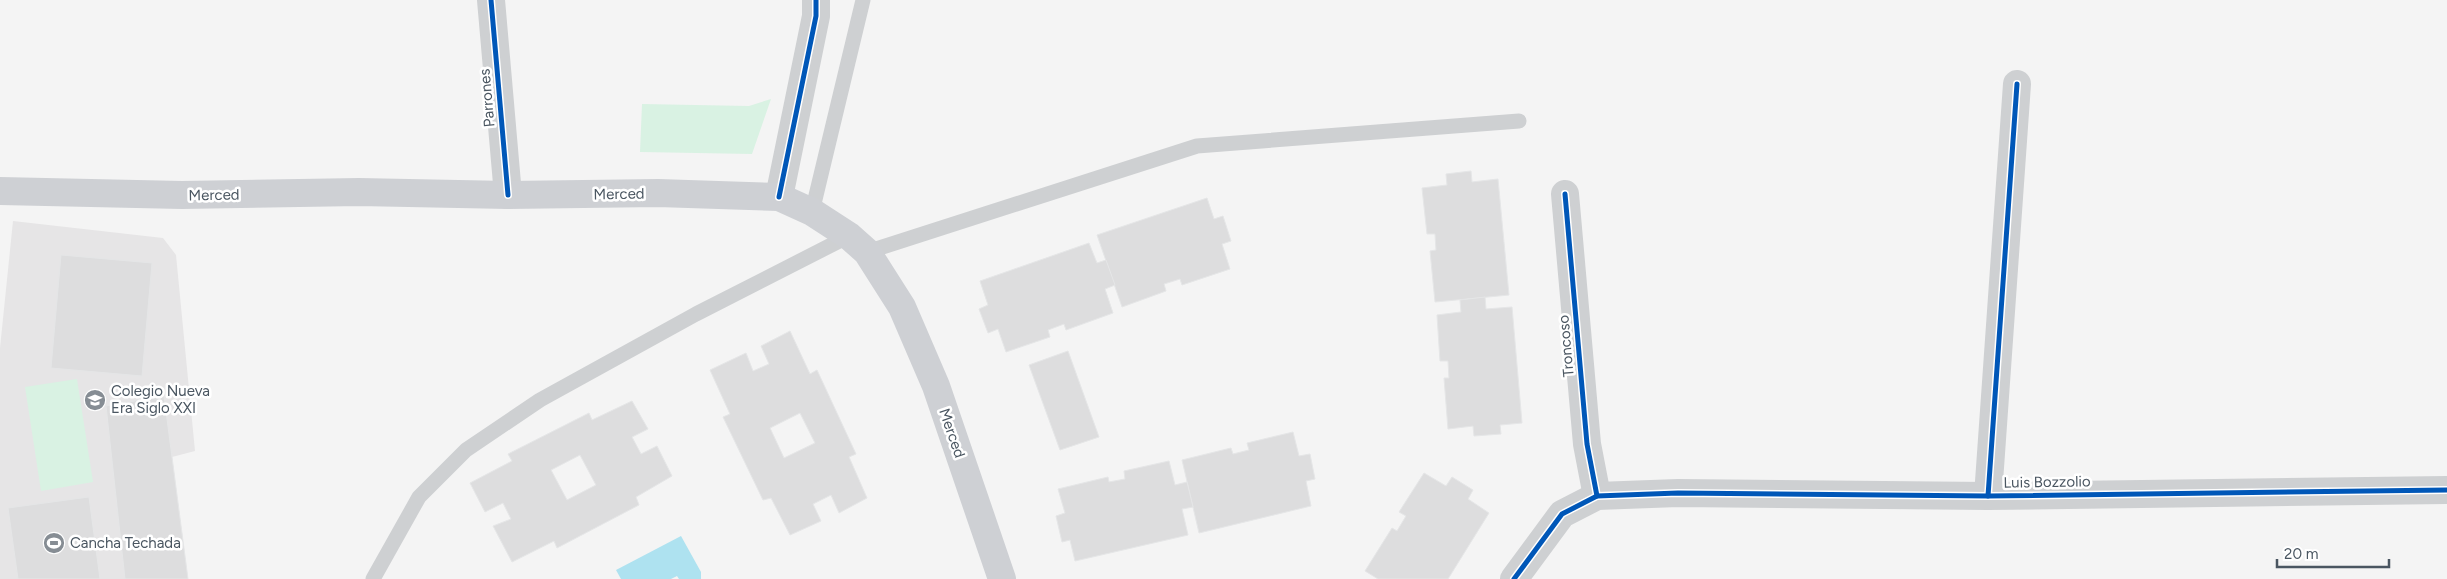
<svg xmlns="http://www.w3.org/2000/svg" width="2447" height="579" font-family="Figtree,sans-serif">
<rect width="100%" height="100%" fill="#f4f4f4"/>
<polygon fill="#e6e5e6" points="13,221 163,238 176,255 195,451 172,457 188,579 0,579 0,348"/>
<g fill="#d9f2e3">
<polygon points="771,99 752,154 640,152 642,104 749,106"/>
<polygon points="77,379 93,482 41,491 25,387"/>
</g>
<polygon fill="#aee2f0" points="681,536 701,572 701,579 679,579 677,576 671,579 621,579 616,570"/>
<g fill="#ddddde" stroke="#e5e6e7" fill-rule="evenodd">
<polygon points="1471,171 1472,182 1498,179 1509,295 1435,302 1430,251 1436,250 1435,234 1427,234 1422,188 1447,185 1446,174"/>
<polygon points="1207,198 1214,219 1223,216 1231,241 1222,244 1230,269 1182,285 1180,279 1164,284 1166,291 1122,307 1097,235"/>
<polygon points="1089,243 1097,263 1106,260 1115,285 1105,289 1113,313 1066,330 1064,324 1048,330 1050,337 1006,352 998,329 988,333 979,309 988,305 980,281"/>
<polygon points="61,255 152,263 142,376 51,368"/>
<polygon points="1485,297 1486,309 1512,307 1522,423 1500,425 1501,434 1474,436 1473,426 1448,429 1444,378 1449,378 1448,361 1440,361 1437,315 1461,312 1460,300"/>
<path d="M790,331L810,374L817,370L856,454L849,457L867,498L839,513L831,495L813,504L821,521L790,535L771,498L763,500L723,417L730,414L710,370L746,353L753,371L769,364L761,346ZM800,413L815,443L784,458L770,428Z"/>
<polygon points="1068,351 1099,437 1060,450 1029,365"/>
<polygon points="164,396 188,579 125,579 106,406"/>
<path d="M632,401L648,429L632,437L641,454L657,446L672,476L636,497L639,505L557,548L554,541L512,562L493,526L511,519L503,503L485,512L470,483L512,461L508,454L589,413L592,420ZM580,455L596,485L567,500L551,470Z"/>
<polygon points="1293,432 1299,456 1310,454 1315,479 1306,481 1311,506 1199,533 1182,460 1231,448 1233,454 1249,450 1247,443"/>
<polygon points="1169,461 1175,485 1187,482 1193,507 1182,509 1188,535 1075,561 1070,540 1062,542 1056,516 1065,513 1058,489 1108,477 1109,482 1125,479 1124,471"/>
<polygon points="1424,473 1446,486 1452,477 1473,490 1468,499 1489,513 1448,579 1378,579 1365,571 1392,528 1397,531 1406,516 1399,512"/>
<polygon points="89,497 100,579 18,579 8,508"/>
</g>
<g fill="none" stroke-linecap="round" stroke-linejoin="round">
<g stroke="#ced0d2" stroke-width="15">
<polyline points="812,212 863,0"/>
<polyline points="867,252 1197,146 1519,121"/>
<polyline points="373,579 419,497 466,450 540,400 696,314 849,236"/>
</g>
<g stroke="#ced0d2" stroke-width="28">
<polyline points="491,0 508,195"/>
<polyline points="1565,194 1587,444 1597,496"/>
<polyline points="779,197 816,16 816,0"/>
<polyline points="1988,496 2017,84"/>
<polyline points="1514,579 1562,514 1597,496 1678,493 1988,496 2447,490"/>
</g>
<polyline stroke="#ced0d4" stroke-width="28" points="0,191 182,195 359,192 508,195 658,193 779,197 812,212 849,236 867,252 902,307 936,386 1002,579"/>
<g stroke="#fff" stroke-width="8">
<g id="cycleway">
<polyline points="491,0 508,195"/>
<polyline points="1565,194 1587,444 1597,496"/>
<polyline points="779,197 816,16 816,0"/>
<polyline points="1988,496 2017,84"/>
<polyline points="1514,579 1562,514 1597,496 1678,493 1988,496 2447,490"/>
</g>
</g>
<use href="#cycleway" stroke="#0057b8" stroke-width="5"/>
</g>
<defs>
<g id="school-disc" transform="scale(1.125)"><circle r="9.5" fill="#868d94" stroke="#fff"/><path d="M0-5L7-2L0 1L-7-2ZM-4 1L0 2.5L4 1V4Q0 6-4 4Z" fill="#fff"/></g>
<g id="stadium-disc" transform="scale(1.125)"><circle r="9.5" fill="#868d94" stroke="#fff"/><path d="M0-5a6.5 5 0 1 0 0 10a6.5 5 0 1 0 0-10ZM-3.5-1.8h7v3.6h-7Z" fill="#fff"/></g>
</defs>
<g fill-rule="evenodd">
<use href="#school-disc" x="95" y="400"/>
<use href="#stadium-disc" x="54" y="543"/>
</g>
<g text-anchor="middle" stroke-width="5" stroke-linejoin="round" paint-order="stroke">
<g font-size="15" fill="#4a5661" stroke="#fff">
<text transform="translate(487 98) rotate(-95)" y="5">Parrones</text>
<text transform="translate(619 194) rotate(-1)" y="5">Merced</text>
<text transform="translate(214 195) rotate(-1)" y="5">Merced</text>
<text transform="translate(1566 346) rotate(-95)" y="5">Troncoso</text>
<text transform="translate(952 433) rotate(71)" y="5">Merced</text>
<text transform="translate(2047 482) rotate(-1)" y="5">Luis Bozzolio</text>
</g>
<g font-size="15" fill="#4a5661" stroke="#fff" text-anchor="start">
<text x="111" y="396">Colegio Nueva<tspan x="111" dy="17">Era Siglo XXI</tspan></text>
<text x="70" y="548">Cancha Techada</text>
</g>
</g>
<path d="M2277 559v8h112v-8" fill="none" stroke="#4a5661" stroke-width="2.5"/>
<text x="2284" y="559" font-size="15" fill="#4a5661" stroke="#ffffff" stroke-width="4" paint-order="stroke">20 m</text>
</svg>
